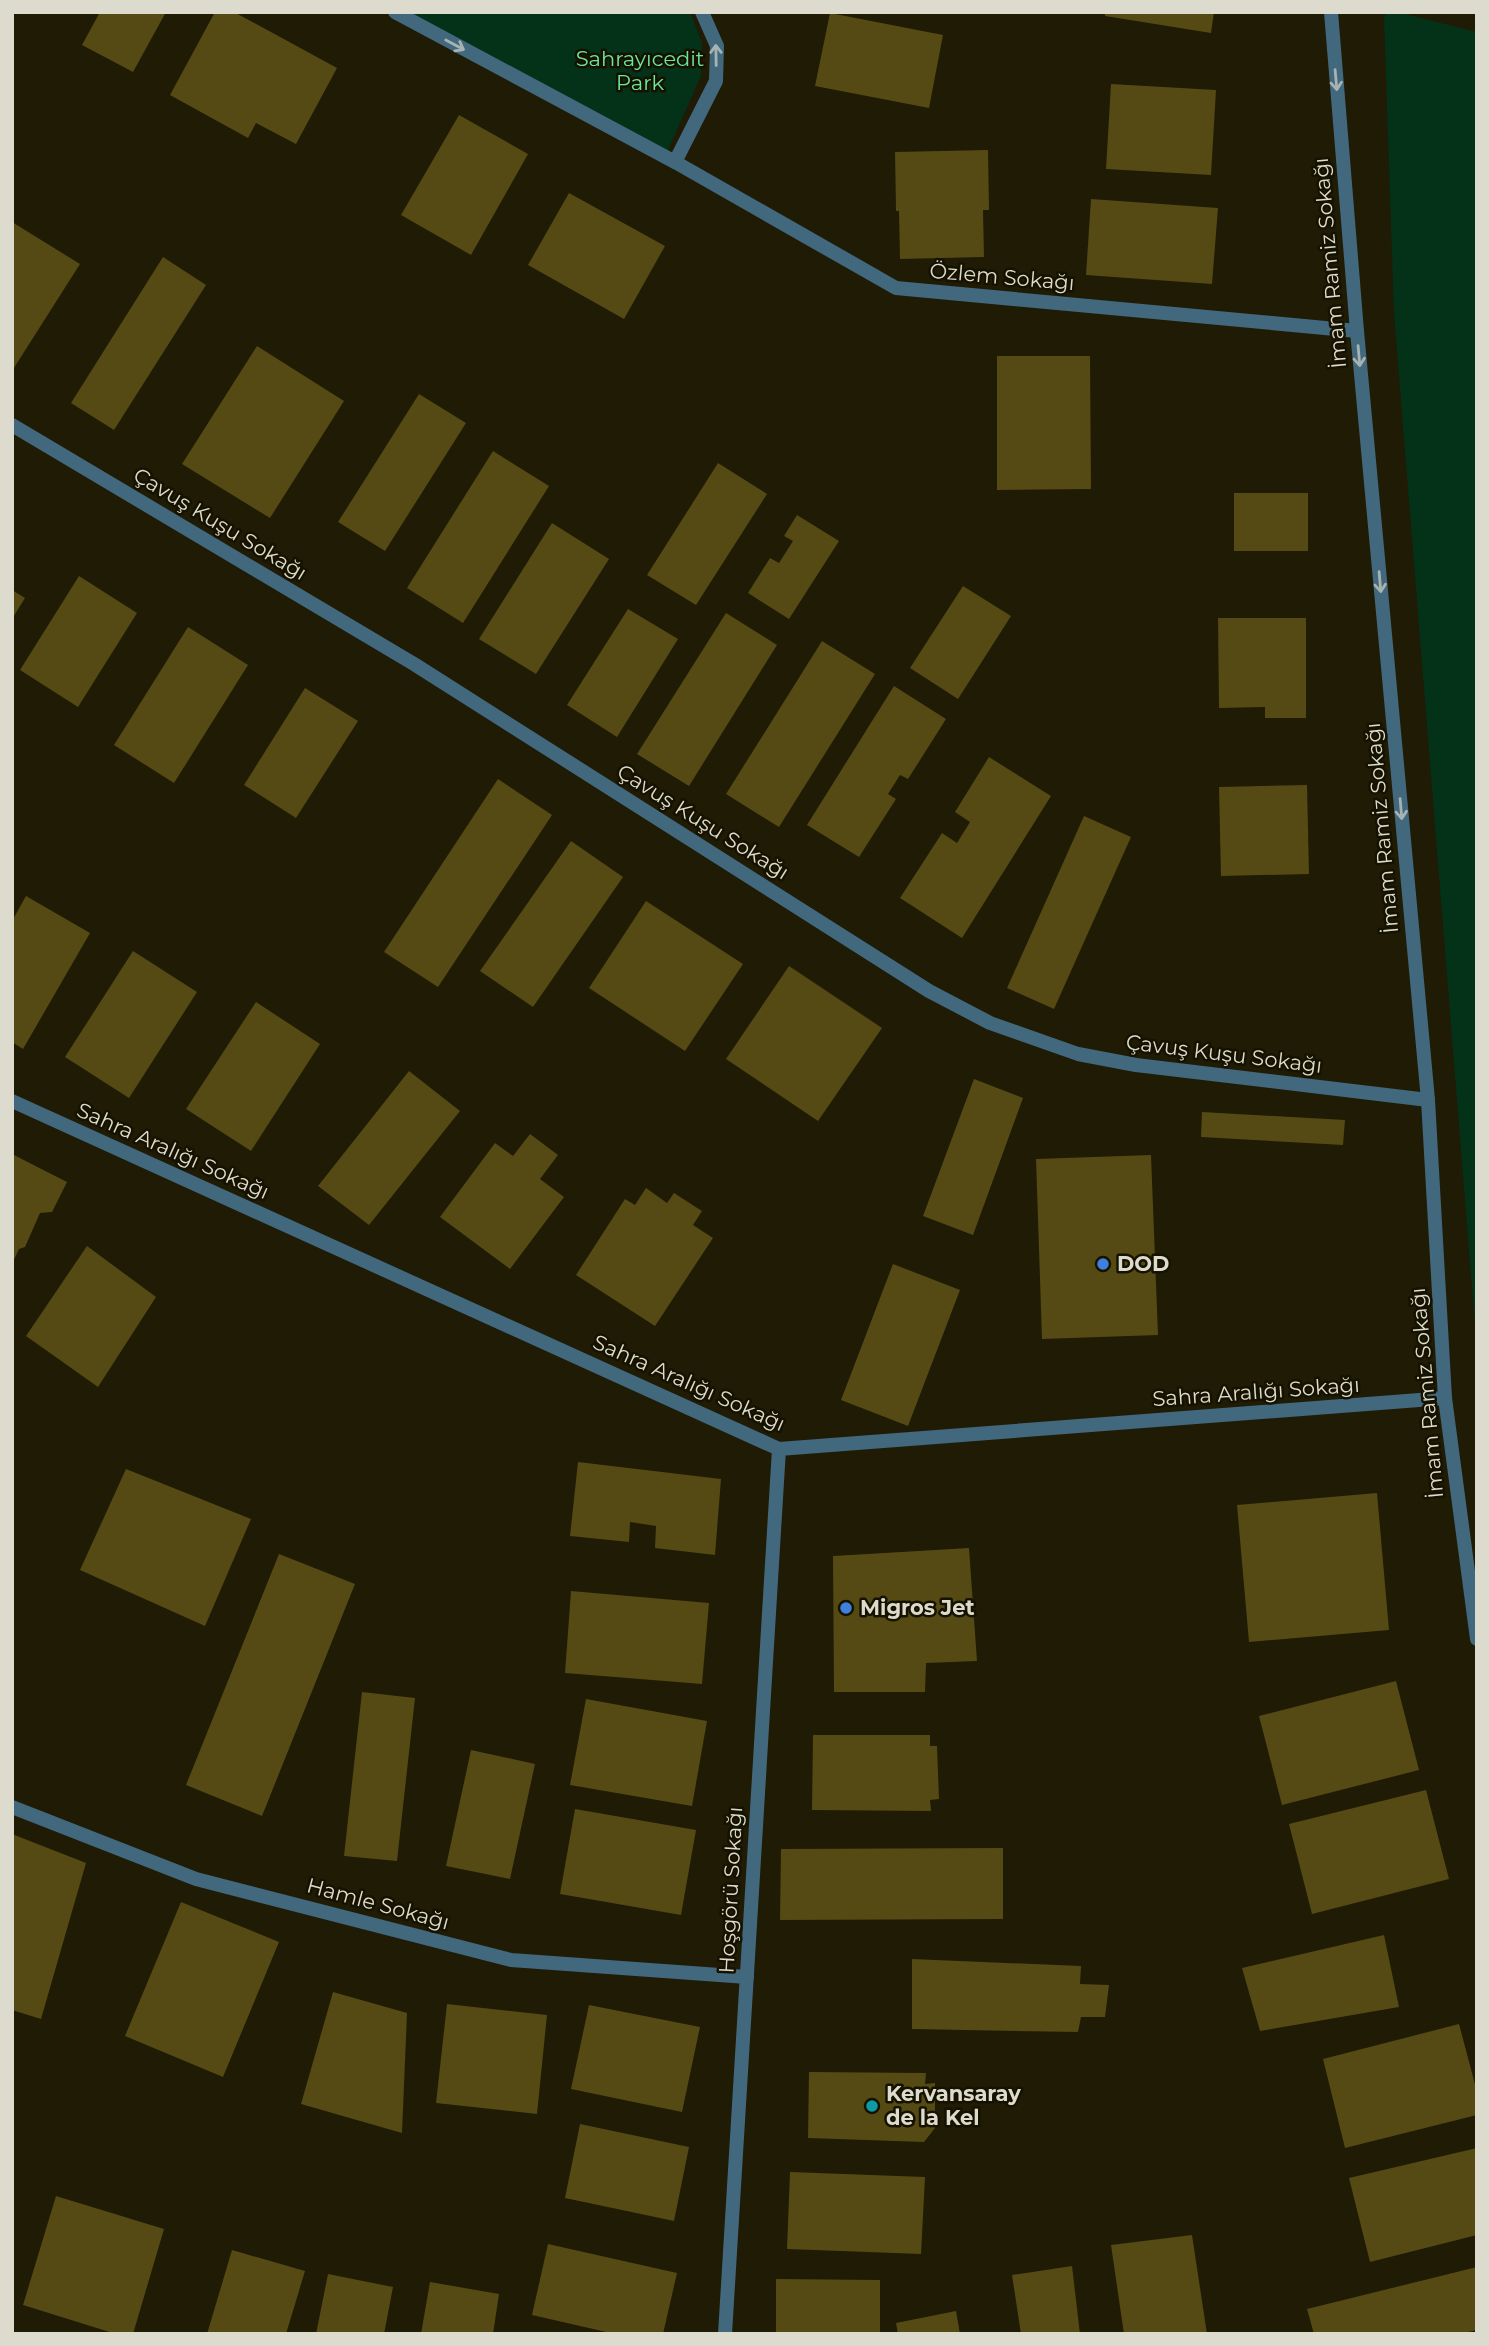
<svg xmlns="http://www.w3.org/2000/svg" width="1489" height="2346" font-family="Montserrat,sans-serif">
<rect width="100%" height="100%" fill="#1f1b05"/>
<g fill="#043219">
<polygon points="407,12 690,12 702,43 701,76 667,152"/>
<polygon points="1387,12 1397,12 1477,32 1477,1350 1394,313 1384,17"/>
</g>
<g fill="#554a13">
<polygon points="100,12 166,12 133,72 82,45"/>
<polygon points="215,12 234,12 337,68 296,144 256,123 248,138 170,95"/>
<polygon points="1105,12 1214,12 1211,33 1105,16"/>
<polygon points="830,13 943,35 929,108 815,86"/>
<polygon points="1111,84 1216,90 1211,175 1106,169"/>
<polygon points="459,115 528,154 471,255 401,215"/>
<polygon points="988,150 989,210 983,210 984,257 900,259 899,211 896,211 895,152"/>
<polygon points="569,193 665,246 624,319 528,265"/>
<polygon points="1091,199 1218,208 1212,284 1086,275"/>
<polygon points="12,222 80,264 12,371"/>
<polygon points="163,257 206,285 114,430 71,403"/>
<polygon points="257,346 344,401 270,518 182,464"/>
<polygon points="997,356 1090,356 1091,489 997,490"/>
<polygon points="419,394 466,423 385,551 338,522"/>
<polygon points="493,451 549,486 463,623 407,588"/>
<polygon points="718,463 767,494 696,605 647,575"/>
<rect x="1234" y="493" width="74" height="58"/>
<polygon points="797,515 839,541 789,619 748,593 770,558 779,563 793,541 784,536"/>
<polygon points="552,523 609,559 536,674 479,639"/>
<polygon points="79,576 137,613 78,707 20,670"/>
<polygon points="963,586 1011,616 958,699 910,668"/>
<polygon points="12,590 25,598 12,619"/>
<polygon points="628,609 678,639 617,737 567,705"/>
<polygon points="726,613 777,645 689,786 637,754"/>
<polygon points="1218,618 1306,618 1306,718 1265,718 1265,707 1219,708"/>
<polygon points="188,627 248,665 174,783 114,745"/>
<polygon points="822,641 875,674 779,827 726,794"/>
<polygon points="894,686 946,719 908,779 900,775 888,794 896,799 859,857 807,825"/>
<polygon points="305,688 358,721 296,818 244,785"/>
<polygon points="989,757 1051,796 962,938 900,898 942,833 957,843 970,822 955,812"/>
<polygon points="498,779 552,815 438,987 384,952"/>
<polygon points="1307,785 1309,874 1221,876 1219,787"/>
<polygon points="1084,816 1131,837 1054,1009 1007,988"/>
<polygon points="571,841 623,877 533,1007 480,971"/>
<polygon points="26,896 90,933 23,1049 12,1042 12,921"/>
<polygon points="646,901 743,964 685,1051 589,988"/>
<polygon points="133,951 197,992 129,1098 65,1057"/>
<polygon points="789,966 882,1028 818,1121 726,1059"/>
<polygon points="256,1002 320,1044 251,1151 186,1109"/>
<polygon points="409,1071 460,1111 369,1225 318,1186"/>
<polygon points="974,1079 1023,1098 973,1235 923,1216"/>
<polygon points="1202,1112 1345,1120 1343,1145 1201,1137"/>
<polygon points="530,1134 558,1155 540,1179 564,1197 510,1269 440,1217 495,1143 513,1156"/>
<polygon points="12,1154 67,1182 52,1212 40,1213 25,1247 19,1249 12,1264"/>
<polygon points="1151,1155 1158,1335 1042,1339 1036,1159"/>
<polygon points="646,1188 667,1203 674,1193 702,1211 693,1225 713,1238 655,1326 576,1275 625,1199 635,1205"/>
<polygon points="87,1246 156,1297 98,1387 26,1336"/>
<polygon points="893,1264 960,1290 908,1426 841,1400"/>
<polygon points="578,1462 721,1479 715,1555 655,1548 656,1526 630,1522 629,1542 570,1536"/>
<polygon points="126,1469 251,1519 205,1626 80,1570"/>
<polygon points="1377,1493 1389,1630 1249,1642 1237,1505"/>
<polygon points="969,1548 977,1661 926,1663 925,1692 834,1692 833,1556"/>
<polygon points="279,1554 355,1584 262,1816 186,1785"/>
<polygon points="571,1591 709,1603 702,1684 565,1673"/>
<polygon points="1396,1681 1419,1770 1282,1805 1259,1716"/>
<polygon points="362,1692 415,1698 397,1861 344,1856"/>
<polygon points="586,1699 707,1721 692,1806 570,1785"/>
<polygon points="813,1735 930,1735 930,1746 937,1746 939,1799 930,1800 931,1811 812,1810"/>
<polygon points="471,1750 535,1764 510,1879 446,1866"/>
<polygon points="1426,1790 1449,1879 1312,1914 1289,1824"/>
<polygon points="575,1809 696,1830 681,1915 560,1894"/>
<polygon points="12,1834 86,1863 41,2019 12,2010"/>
<polygon points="1003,1848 1003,1919 780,1920 781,1849"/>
<polygon points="181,1902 279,1942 223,2077 125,2036"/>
<polygon points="1384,1935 1399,2007 1260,2031 1242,1968"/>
<polygon points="912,1959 1081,1966 1080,1984 1109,1985 1105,2017 1081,2017 1078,2032 912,2029"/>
<polygon points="333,1992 407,2013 402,2133 301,2104"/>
<polygon points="447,2004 547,2015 537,2114 436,2103"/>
<polygon points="589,2005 700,2027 682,2112 571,2089"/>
<polygon points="1459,2024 1477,2092 1477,2115 1345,2148 1323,2059"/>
<polygon points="809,2072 926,2073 925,2084 935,2083 935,2128 924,2142 808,2138"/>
<polygon points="580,2124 689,2147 674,2221 565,2198"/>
<polygon points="1477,2148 1477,2235 1370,2262 1349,2178"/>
<polygon points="790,2172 925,2177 921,2254 787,2249"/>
<polygon points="56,2196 164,2229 133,2334 116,2334 23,2305"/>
<polygon points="1192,2235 1207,2334 1124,2334 1111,2245"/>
<polygon points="548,2244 677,2273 663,2334 615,2334 532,2315"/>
<polygon points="232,2250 305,2271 286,2334 207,2334"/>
<polygon points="1072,2266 1080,2334 1021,2334 1012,2275"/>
<polygon points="1477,2267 1477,2330 1460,2334 1314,2334 1307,2309"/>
<polygon points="328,2274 393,2287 384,2334 316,2334"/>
<polygon points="776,2279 880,2280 880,2334 776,2334"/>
<polygon points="430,2282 499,2294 493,2334 421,2334"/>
<polygon points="956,2311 960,2334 898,2334 896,2323"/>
</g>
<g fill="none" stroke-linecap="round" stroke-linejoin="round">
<g stroke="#42687e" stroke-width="14">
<polyline points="395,12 675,162 896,288 1357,331"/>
<polyline points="675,162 716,81 717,46 702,12"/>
<polyline points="12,425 414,664 929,991 990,1023 1078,1054 1136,1065 1428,1100"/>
<polyline points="12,1101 779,1449 1445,1398"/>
<polyline points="12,1807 196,1879 511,1960 747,1977"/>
<polyline points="725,2334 779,1449"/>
</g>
<polyline stroke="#42687e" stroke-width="14" points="1331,12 1357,331 1428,1100 1445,1398 1477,1639"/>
</g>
<defs><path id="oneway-shaft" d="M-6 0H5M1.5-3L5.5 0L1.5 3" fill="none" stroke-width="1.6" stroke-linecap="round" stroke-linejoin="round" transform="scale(1.75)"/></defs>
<g stroke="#a7b3b1">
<use href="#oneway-shaft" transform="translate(455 45) rotate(28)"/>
<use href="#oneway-shaft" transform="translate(716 55) rotate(-91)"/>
<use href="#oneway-shaft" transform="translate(1336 80) rotate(85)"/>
<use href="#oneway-shaft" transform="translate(1359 356) rotate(85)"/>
<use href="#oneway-shaft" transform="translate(1380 582) rotate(85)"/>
<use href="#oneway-shaft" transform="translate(1401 809) rotate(85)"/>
</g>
<g fill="#3f7fe0" stroke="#161200" stroke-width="2.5">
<circle cx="1103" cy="1264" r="7"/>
<circle cx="846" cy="1608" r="7"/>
</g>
<circle fill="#0f9aa8" stroke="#161200" stroke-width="2.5" cx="872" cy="2106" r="7"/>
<g text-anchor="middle" stroke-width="5" stroke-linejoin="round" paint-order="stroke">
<g font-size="21" fill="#6ce69b" stroke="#161200">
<text x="640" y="66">Sahrayıcedit<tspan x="640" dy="24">Park</tspan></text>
</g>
<g font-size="21" fill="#dddbcd" stroke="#161200">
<text transform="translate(1330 263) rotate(-95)" y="7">İmam Ramiz Sokağı</text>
<text transform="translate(1002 277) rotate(5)" y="7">Özlem Sokağı</text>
<text transform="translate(220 524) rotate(31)" y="7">Çavuş Kuşu Sokağı</text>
<text transform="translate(703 822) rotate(32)" y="7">Çavuş Kuşu Sokağı</text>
<text transform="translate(1382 828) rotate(-95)" y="7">İmam Ramiz Sokağı</text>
<text transform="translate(1224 1054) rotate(7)" y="7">Çavuş Kuşu Sokağı</text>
<text transform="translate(173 1151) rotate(24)" y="7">Sahra Aralığı Sokağı</text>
<text transform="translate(689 1383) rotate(24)" y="7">Sahra Aralığı Sokağı</text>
<text transform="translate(1256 1392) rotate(-4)" y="7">Sahra Aralığı Sokağı</text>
<text transform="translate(1427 1393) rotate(-95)" y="7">İmam Ramiz Sokağı</text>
<text transform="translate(731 1890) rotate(-87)" y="7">Hoşgörü Sokağı</text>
<text transform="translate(378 1904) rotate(15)" y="7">Hamle Sokağı</text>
</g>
<g font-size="21" font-weight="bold" fill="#dddbcd" stroke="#161200" text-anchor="start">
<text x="1117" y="1271">DOD</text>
<text x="860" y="1615">Migros Jet</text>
<text x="886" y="2101">Kervansaray<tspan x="886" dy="24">de la Kel</tspan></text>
</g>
</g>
<rect width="1489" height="2346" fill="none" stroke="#dddbcd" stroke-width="28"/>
</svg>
